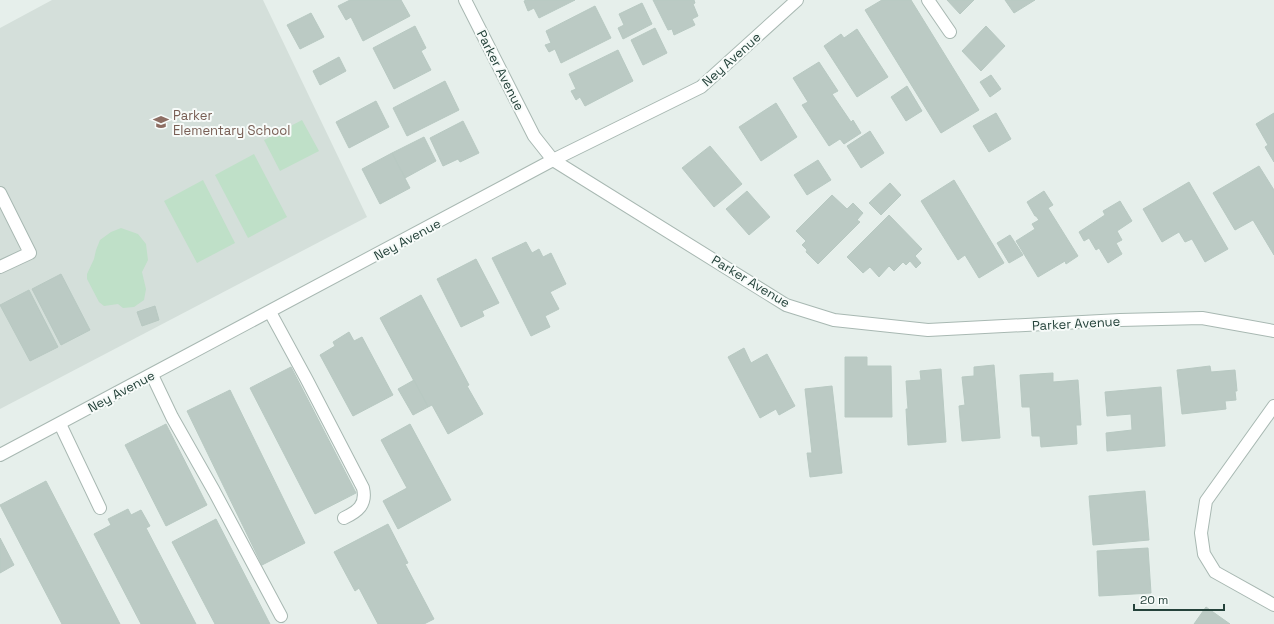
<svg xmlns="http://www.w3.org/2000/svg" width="1274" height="624" font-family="'Space Grotesk',sans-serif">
<rect width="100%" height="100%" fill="#e6efeb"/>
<polygon fill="#d4dfda" points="52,0 263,0 367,217 0,409 0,28"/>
<g fill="#bfe0c8">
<polygon points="302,120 319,151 280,171 264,140"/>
<polygon points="254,154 287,217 248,238 215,175"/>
<polygon points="203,180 235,243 197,263 164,201"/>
<polygon points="121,228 138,234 146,244 148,260 142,272 146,289 144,300 134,307 123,308 118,304 104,306 99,302 87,279 87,274 94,259 96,250 100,240 111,232"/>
</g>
<g fill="#bbcac4" stroke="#b8c9c2">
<polygon points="350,0 401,0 410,16 363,41 351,17 346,20 338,6"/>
<polygon points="527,0 575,0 539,18 534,8 528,11 524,1"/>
<polygon points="653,0 694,0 695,3 693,4 698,16 692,19 695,25 674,35 672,29 668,30"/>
<polygon points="882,0 911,0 979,110 941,133 865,10"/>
<polygon points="947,0 974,0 960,14"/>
<polygon points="1005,0 1035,0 1014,13"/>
<polygon points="642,3 652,24 623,39 618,28 624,25 619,14"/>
<polygon points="595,6 611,38 561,63 555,49 549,52 545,45 551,43 546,31"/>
<polygon points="311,13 324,37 300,49 287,25"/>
<polygon points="415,26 426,48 421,51 431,70 394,89 373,48"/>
<polygon points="986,26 1005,46 981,71 962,51"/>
<polygon points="655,28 667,53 643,65 631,40"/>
<polygon points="857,29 888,77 857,97 824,46 841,34 844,38"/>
<polygon points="618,50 633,81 585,106 580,97 576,100 571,91 576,89 569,74"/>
<polygon points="339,57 346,71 320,85 313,71"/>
<polygon points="819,62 838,91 832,94 851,122 853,120 861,133 844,144 840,139 829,146 802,105 808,102 793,78"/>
<polygon points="991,75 1001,89 990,97 980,82"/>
<polygon points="445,81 459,110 407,136 393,108"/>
<polygon points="907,86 922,111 906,121 891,97"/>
<polygon points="376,101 389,127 349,148 336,122"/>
<polygon points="776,103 797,137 761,161 739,127"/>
<polygon points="996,113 1011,139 989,152 973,126"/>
<polygon points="1274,113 1274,162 1265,147 1268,145 1256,124"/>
<polygon points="463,121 479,153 460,162 458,159 443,166 430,138"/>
<polygon points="870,131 884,153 861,168 847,146"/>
<polygon points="424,137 436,161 405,178 392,153"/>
<polygon points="710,146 742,184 714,207 682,168"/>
<polygon points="392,153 410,188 380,204 362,169"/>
<polygon points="818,160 831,180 807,195 794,175"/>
<polygon points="1259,166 1274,190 1274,255 1253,220 1235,230 1213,193"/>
<polygon points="954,180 1004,263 979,278 965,255 958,260 921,201"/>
<polygon points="1189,182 1228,249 1205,262 1192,239 1185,242 1179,232 1162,242 1143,209"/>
<polygon points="890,183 901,195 881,215 869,203"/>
<polygon points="747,191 770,217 749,235 726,209"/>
<polygon points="1044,191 1053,205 1048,208 1078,256 1066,264 1065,261 1038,277 1016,241 1035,229 1032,224 1039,220 1036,216 1035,216 1027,202"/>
<polygon points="832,195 847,209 853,203 863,213 857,220 860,222 818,264 806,252 807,250 802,245 806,241 796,231"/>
<polygon points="1120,201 1132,221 1117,231 1122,240 1116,243 1122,254 1108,263 1099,248 1096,250 1089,238 1084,241 1079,232 1105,215 1103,211"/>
<polygon points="889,215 922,249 915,256 921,263 916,268 910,261 906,265 903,262 894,271 889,266 879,277 870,267 863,273 847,257"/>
<polygon points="1010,235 1023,255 1009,263 997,243"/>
<polygon points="526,242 532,253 539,249 543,257 551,253 566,284 550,292 559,309 545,316 550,327 531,336 492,258"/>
<polygon points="476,259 499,303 482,311 484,316 461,327 437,279"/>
<polygon points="61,274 90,330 61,345 32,289"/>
<polygon points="29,290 58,347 30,361 0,305"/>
<polygon points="421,295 469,385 467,386 483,414 448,434 432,405 428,407 380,318"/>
<polygon points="155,306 159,320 142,326 137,312"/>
<polygon points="349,332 354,341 362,337 393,395 353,416 320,355 335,346 333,342"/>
<polygon points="744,348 751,363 767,354 795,406 779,415 776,409 760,418 728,357"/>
<polygon points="845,357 867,357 867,366 891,366 892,417 845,417"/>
<polygon points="994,365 1000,438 962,441 959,406 965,405 962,377 974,376 974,367"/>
<polygon points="1210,366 1211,372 1235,370 1237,391 1235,391 1236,400 1225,401 1226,409 1182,414 1177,370"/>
<polygon points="291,367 356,493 315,514 250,388"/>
<polygon points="941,369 946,442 908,445 906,409 908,409 906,381 921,380 920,371"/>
<polygon points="1053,373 1053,382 1078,380 1081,425 1076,425 1077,444 1041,447 1040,436 1032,436 1030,407 1022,407 1020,375"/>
<polygon points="414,380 428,407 413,415 398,389"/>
<polygon points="832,386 842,473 810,477 807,453 812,453 805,389"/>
<polygon points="1161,387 1165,446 1107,451 1106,433 1132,430 1131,414 1107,416 1105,392"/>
<polygon points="230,390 305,543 262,565 187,411"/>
<polygon points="166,424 207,505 166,526 125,445"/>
<polygon points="410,424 451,500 398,529 383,501 407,488 381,440"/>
<polygon points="46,481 120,624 62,624 0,505"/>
<polygon points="1145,491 1149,540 1093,545 1089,496"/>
<polygon points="128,509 131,515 141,510 150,526 146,528 196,624 141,624 94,534 111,525 108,519"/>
<polygon points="216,519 270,624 215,624 172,542"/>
<polygon points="388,524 408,563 405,564 434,619 424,624 378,624 359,588 355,591 334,552"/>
<polygon points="0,538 14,565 0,573"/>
<polygon points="1148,548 1151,593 1099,596 1097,551"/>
<polygon points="1206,607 1230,624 1194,624"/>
</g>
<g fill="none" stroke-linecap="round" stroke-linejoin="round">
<g stroke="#a8b8b2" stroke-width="14">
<g id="lane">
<polyline points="928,0 950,32"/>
<polyline points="0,193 30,253 0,267"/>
<path d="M270,312L307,380L363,488C367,505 357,512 344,518"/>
<polyline points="152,375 172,417 214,491 281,616"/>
<polyline points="60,424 100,508"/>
</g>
</g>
<g stroke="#a8b8b2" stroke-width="14">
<g id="street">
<polyline points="465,0 534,136 553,160 786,305 834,320 928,330 1120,320 1202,318 1274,331"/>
<polyline points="1274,406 1206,501 1201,533 1204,554 1215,572 1274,605"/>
<polyline points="0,455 553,160 701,87 797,0"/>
</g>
</g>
<use href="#lane" stroke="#fff" stroke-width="12"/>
<use href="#street" stroke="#fff" stroke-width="12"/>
</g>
<defs>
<g id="school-bare" transform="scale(1.2)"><path d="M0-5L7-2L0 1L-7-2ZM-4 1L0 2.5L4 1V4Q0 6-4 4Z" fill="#8d6e63" stroke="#f7fbf9" stroke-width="2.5" paint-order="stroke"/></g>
</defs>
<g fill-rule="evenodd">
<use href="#school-bare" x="161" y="122"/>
</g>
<g text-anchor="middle" stroke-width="4" stroke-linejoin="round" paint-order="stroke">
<g font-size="13" fill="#24423a" stroke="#f7fbf9">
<text transform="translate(731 59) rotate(-42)" y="5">Ney Avenue</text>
<text transform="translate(501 70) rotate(63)" y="5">Parker Avenue</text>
<text transform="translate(407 239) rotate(-28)" y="5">Ney Avenue</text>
<text transform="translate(751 281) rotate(31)" y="5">Parker Avenue</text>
<text transform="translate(1076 323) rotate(-3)" y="5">Parker Avenue</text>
<text transform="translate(121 391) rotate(-28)" y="5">Ney Avenue</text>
</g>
<g font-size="13" fill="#785e54" stroke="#f7fbf9" text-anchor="start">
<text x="173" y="120">Parker<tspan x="173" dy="15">Elementary School</tspan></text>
</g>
</g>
<path d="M1134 604v6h90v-6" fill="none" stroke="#24423a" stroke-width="2"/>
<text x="1140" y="604" font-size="12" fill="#24423a" stroke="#f7fbf9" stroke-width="3" paint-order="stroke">20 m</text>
</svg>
